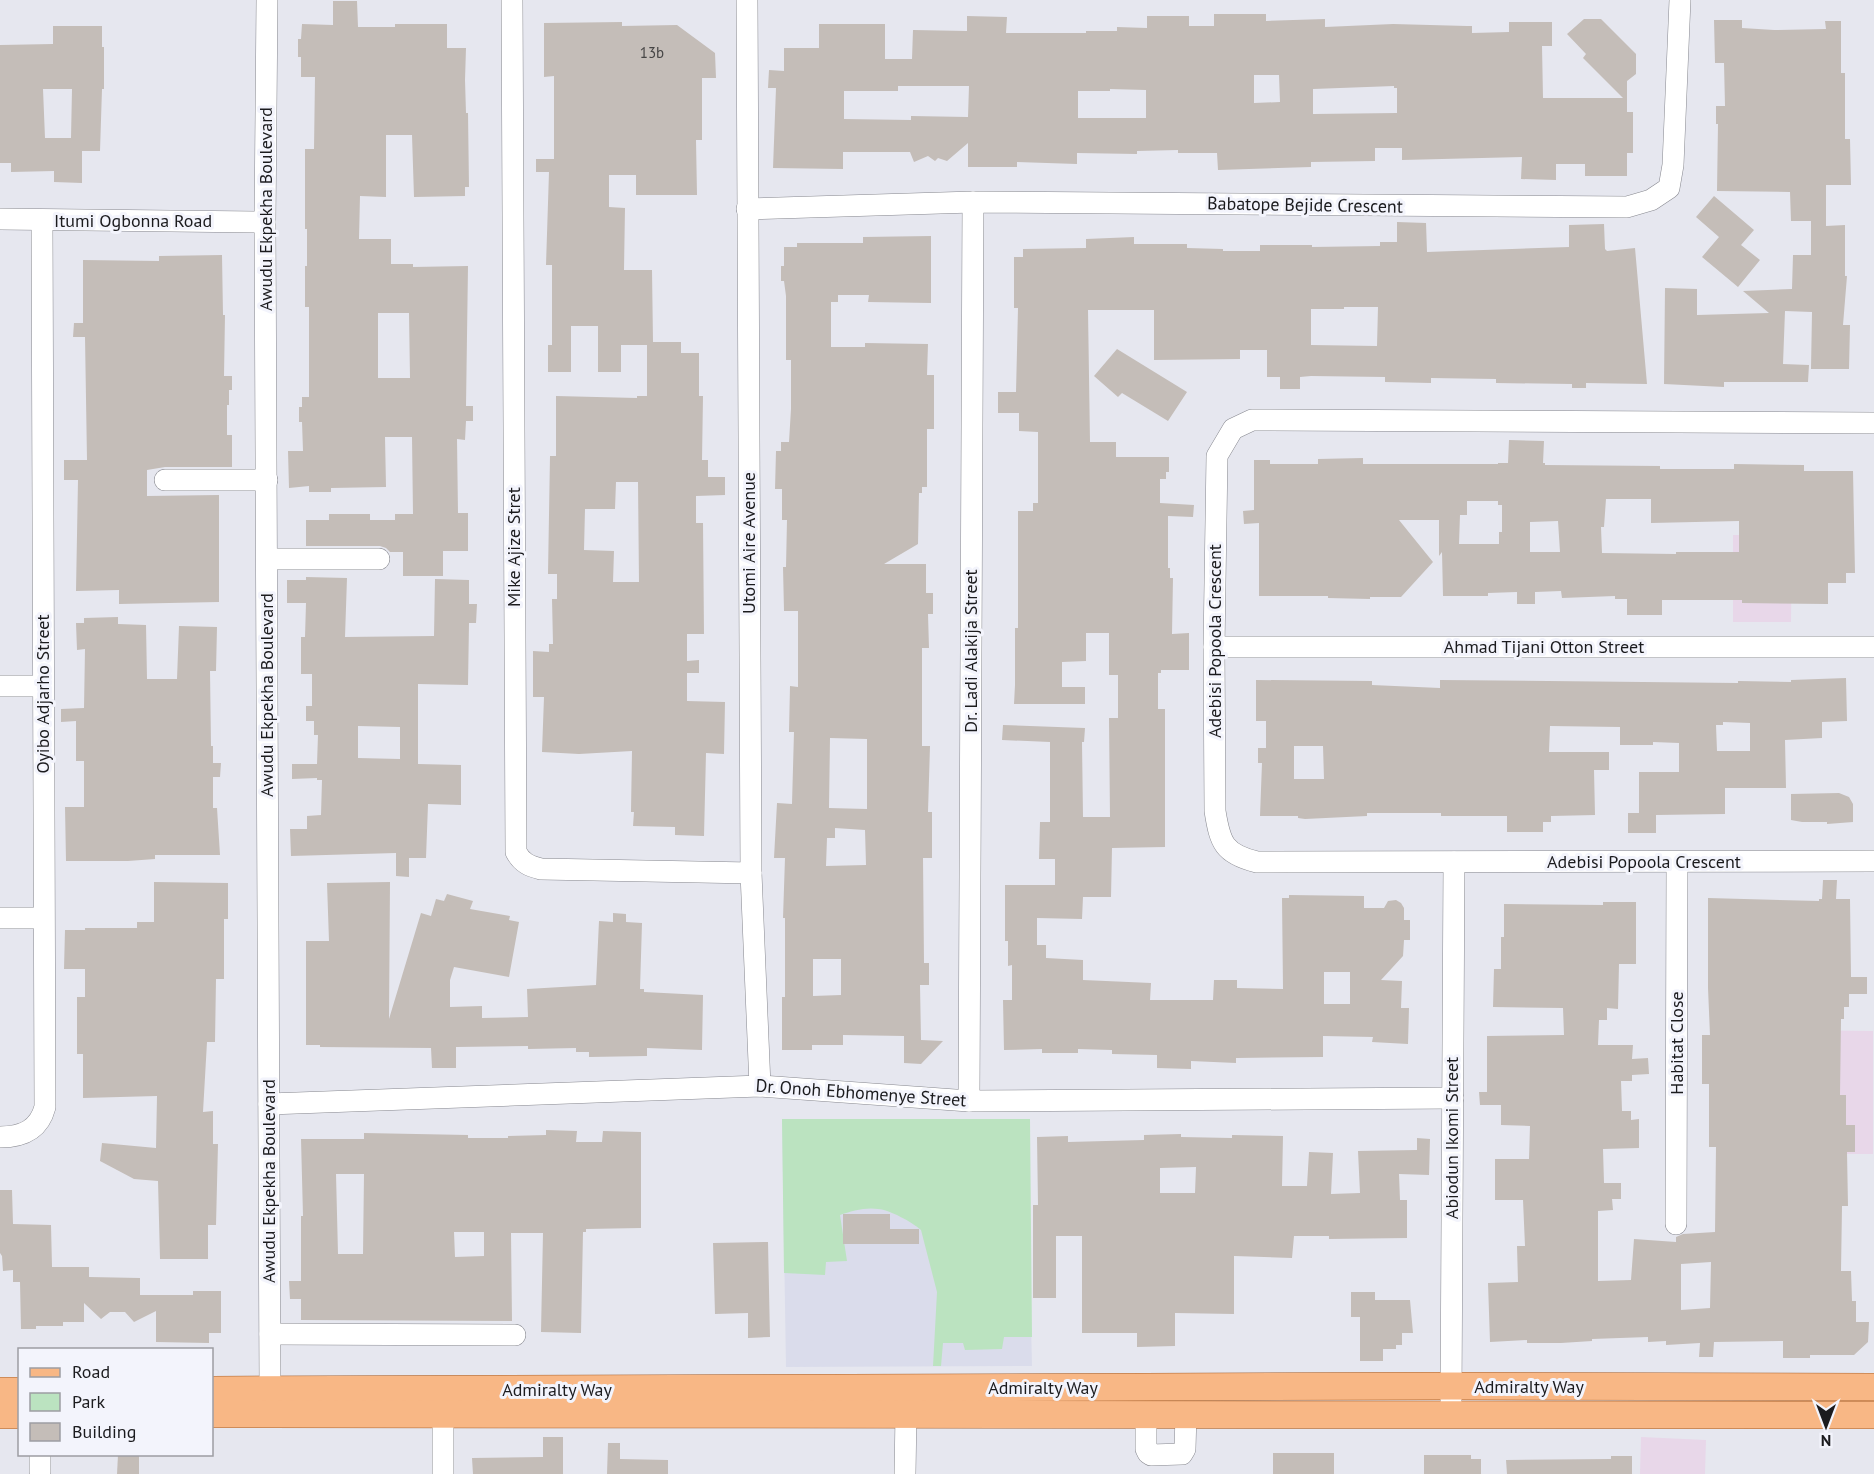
<svg xmlns="http://www.w3.org/2000/svg" width="1874" height="1474" font-family="'PT Sans',sans-serif">
<rect width="100%" height="100%" fill="#e6e7ef"/>
<g fill="#e8d7e9">
<polygon points="1733,535 1792,535 1791,622 1733,622"/>
<polygon points="1785,1030 1873,1031 1873,1154 1785,1154"/>
<polygon points="1641,1437 1706,1440 1705,1474 1640,1474"/>
</g>
<polygon fill="#dadceb" points="782,1119 1029,1238 1032,1366 786,1367"/>
<path fill="#bbe3c0" d="M782,1119H1030L1032,1337H1004L1002,1349L965,1350L963,1343H943L941,1366H933L937,1292L921,1230C912,1222 890,1210 878,1209C866,1207 851,1211 840,1215L847,1261L826,1262L825,1275L784,1273Z"/>
<g fill="#c4bdb8" fill-rule="evenodd">
<path d="M333,1H357L358,27H395V24H447V48H466L465,80L466,113H468L469,187H465V196L414,197L412,135H386V197L360,196L359,239H391V264H413V267L468,266L466,406H473V421H466L465,440L457,439L458,513H468V551H443V576H403V552H390L386,548L380,546H306V520H329V514H370V520H395V514H413L412,437H385L386,487L331,488V492H309V486L289,488L288,451H303L302,422H299V407H302V397H309V307H305V266H307V229H305V149H314L315,77H301V57H298V39H301L302,24L333,25ZM378,313H409L410,378H378Z"/>
<path d="M1214,14H1266V21L1325,19V27L1393,24L1467,26H1472V33L1509,32V22H1552V46H1542L1543,98H1623L1583,58L1586,54L1567,34L1584,19H1601L1636,54V74L1627,81V112H1633V153H1627V176H1585V164H1556V180L1521,179L1522,157L1402,160V148H1375V161L1311,162V167L1218,170L1217,153H1178V150L1137,151V154L1077,153V164L1017,162V167H968V143L947,161L938,158L935,161L928,156L914,162L910,152H843V169L773,168L776,88H768L769,70L784,71V48H819V24H885V59H912L913,30L967,31V16L1007,17L1006,33H1086V31H1117V27L1147,28V16H1189V26H1214ZM1254,75H1279L1280,102L1254,103ZM898,86H969L968,117L911,116V120L844,119V91H898ZM1394,86V88H1397V113L1313,114V89ZM1110,89L1146,90V118H1078V91H1110Z"/>
<polygon points="1714,20 1742,20 1742,28 1774,30 1826,29 1825,21 1841,21 1841,73 1845,73 1845,139 1850,139 1851,185 1826,185 1826,226 1845,225 1845,276 1847,276 1843,325 1850,325 1849,369 1811,369 1812,312 1785,311 1783,364 1809,365 1808,382 1724,382 1724,387 1664,384 1665,288 1697,289 1697,315 1769,313 1743,291 1792,289 1793,255 1811,255 1811,221 1791,221 1790,192 1717,191 1718,124 1716,124 1716,106 1725,106 1724,63 1715,63"/>
<path d="M622,22V26L677,25L715,53L716,78H702V140H696L697,195H636V175H609V207L625,208L624,270H652L653,342H681V353H699V396H703L702,460H708V477H725V495L696,496V523H703L704,634H687V661L699,660V673H687V701L725,702L724,754L706,753L704,836L675,835V827L633,826L634,812H631L632,751L579,754L542,752L544,697H533V651L549,652V644H553L552,599H557V574H548L550,456H556V396L637,398V396H647V345H621V372H598V326H571V372H548V345H552V265H546L549,172H536V159H554V76L544,77V23ZM616,482H638L639,582H613L614,551L584,550L585,509H615Z"/>
<path d="M53,26H102V47H104V89H102L100,151H82V183L54,182V171L11,172V163H0V45L53,44ZM43,89H72L71,138H45Z"/>
<polygon points="1714,196 1754,230 1741,245 1760,260 1738,287 1702,257 1719,237 1696,217"/>
<path d="M1397,222L1426,223L1427,252L1569,247V225L1604,224L1605,249L1607,251L1635,248L1647,384L1586,383V388H1572V384L1496,383V379L1431,378V383L1385,382V377L1311,376L1300,377V389H1280V377H1267V350H1240V359L1154,360V310H1088L1090,442H1116V457H1169V472H1166V479H1160V503L1194,505L1193,517L1168,516V568H1170V578H1173L1172,634L1189,633V670H1161V673H1158V709H1165V847L1112,848L1111,897H1083L1082,919L1037,918V945H1046V958L1083,960V980L1151,983L1150,1000H1213L1214,980H1237V988L1283,989L1282,898H1289V895L1364,896V908H1384L1388,901L1396,900L1401,903L1404,908V920H1410V940H1404L1403,956L1381,980L1402,981L1401,1008H1409L1408,1044L1372,1042L1373,1037L1323,1036V1057L1236,1058V1063L1191,1061V1069L1157,1068V1055L1112,1054V1050L1078,1049V1053H1042V1049L1004,1050L1003,1000H1012V965L1008,966V941H1005V885H1055V859H1039L1040,822H1050V742L1002,740L1003,725L1085,728L1084,742H1082L1083,817H1110L1109,718H1118V675H1109V633H1086V661L1062,662V687H1085V704H1014L1015,685V628H1018V511H1033V503H1038V432L1019,431V413H998V392H1016L1018,308H1014V257H1023V249L1086,248V239L1134,237V244H1187V248L1223,249V251H1260V245H1312V247L1380,246V242H1397ZM1344,307H1378L1377,346L1311,345V309H1344ZM1324,972H1350V1004H1324Z"/>
<path d="M931,236V303L868,302L869,295H838V302H831V347H865V343L928,344L927,375H934V429H927V487H922V493H919L918,544L884,564H926V593H933V614H928L929,648H922V746H930L928,812H932V858H923L924,963H929V985H920L921,1040L943,1041L921,1064L904,1063V1036L843,1035V1045H812V1050H782V997H785V918H783L785,858H774L777,803L792,804L794,732H789L790,686L798,687V611H784L783,567H786L787,520H782V489H775L776,451H781V442H789L791,409V360H786V296L784,281H781V266H784V247H797V243H863V237ZM830,738L867,739V809L829,808ZM835,828L865,830L866,865L826,866L827,838H835ZM813,959H841V995L813,996Z"/>
<polygon points="222,255 223,315 225,315 224,376 232,376 232,390 229,390 229,405 227,405 227,435 232,435 232,467 165,467 147,470 147,496 219,495 219,602 119,604 119,590 76,591 78,480 64,480 64,460 87,460 85,337 73,337 74,323 83,323 83,260 159,261 159,256"/>
<polygon points="1117,349 1187,392 1168,421 1122,393 1118,397 1094,376"/>
<path d="M1509,440L1544,441L1543,463H1545V465L1660,466V469H1734V464L1804,465V471H1853L1855,573H1846V583H1828V604L1742,603V600H1662V615H1627V599H1615V596L1562,598L1561,591L1535,592V604H1517V592L1488,593V596H1443L1442,552L1439,556V520H1399L1433,562L1401,597H1370V599L1328,598V596H1259V523L1244,524L1243,511L1254,510V460H1270V464H1318V459L1363,458V464H1498V463H1508ZM1606,499H1651V523L1739,521V552H1676V554L1602,553L1601,527H1604ZM1467,501H1498V505H1502V532H1499V544H1459L1460,515H1467ZM1558,521L1560,552H1530V522Z"/>
<path d="M306,577L347,578L345,637L434,636L435,579L469,580V604H477L476,623H469L468,685L418,684V764L461,765V805L428,804L426,858H409V877L396,876V853L291,856L290,829H307V816L321,815L322,780H317V778L292,779V764H317L318,735H314V721H306V706H312V674H301V637H305L306,603H287V580H306ZM358,726L400,727V759L358,758Z"/>
<polygon points="118,617 118,624 146,625 147,679 177,679 179,626 217,627 216,671 210,671 211,746 213,746 213,763 221,763 220,777 213,777 213,808 217,808 220,855 155,855 155,859 128,861 66,861 65,807 84,807 84,761 76,761 76,721 61,722 61,709 84,708 85,649 77,650 76,623 84,623 84,618"/>
<path d="M1846,678L1847,721L1822,722V738L1785,740L1786,788H1725V814L1656,815V833H1628V813H1639V772H1679V743L1653,742V745H1620V727L1550,726L1549,752H1609V770H1594L1595,815L1551,816V822H1543V832H1507V816H1441V813H1367V816L1305,819L1298,818V816H1260L1262,763H1258V748H1266V721H1256V680L1372,681V685L1440,688V680L1738,683V681L1791,682V680ZM1723,722L1750,723V751H1717L1716,725H1723ZM1294,746H1323L1324,779H1294Z"/>
<polygon points="1839,793 1849,797 1853,804 1853,822 1827,824 1827,822 1802,822 1791,820 1791,794"/>
<path d="M1823,880H1837L1836,899H1850L1851,977H1867V994H1849V1007H1844V1019H1841L1840,1095H1846V1125H1855V1152H1847L1848,1206H1842L1841,1271H1851L1852,1301H1856V1322H1869L1868,1342L1854,1355H1810V1358H1783V1341L1714,1342L1713,1357H1699L1700,1343L1666,1345V1341L1648,1342V1337L1592,1339V1341L1561,1343H1527V1340L1490,1342L1488,1283L1518,1282L1517,1246H1525L1523,1200H1495V1159H1529L1530,1126L1501,1125V1105H1480L1479,1092H1487V1036L1564,1035L1563,1008L1493,1007L1494,969H1501V937H1504V904L1603,905V902H1636V964H1619L1618,1009L1607,1008V1020H1599L1598,1045H1633L1632,1059L1648,1058L1649,1074L1632,1075V1081H1621L1622,1111H1631V1120L1639,1119V1148L1603,1149L1604,1183H1621V1199H1612L1613,1210L1598,1211V1281L1631,1280L1634,1239L1676,1242V1237L1683,1234L1715,1232L1716,1147H1709V1084H1702V1035H1710L1708,988V898L1819,901V899H1822ZM1711,1262L1710,1308L1681,1310V1264Z"/>
<polygon points="154,882 228,883 228,919 224,919 224,979 216,979 215,1042 207,1042 203,1112 213,1111 213,1144 218,1144 216,1225 208,1225 208,1259 160,1259 158,1181 134,1179 100,1161 102,1143 156,1148 157,1096 83,1098 83,1054 77,1054 77,997 85,997 85,969 64,969 65,930 85,930 85,928 137,928 137,922 154,922"/>
<polygon points="390,882 389,1019 421,913 431,916 436,899 444,901 447,894 473,901 470,909 510,916 509,920 519,922 509,977 454,967 450,980 450,1007 482,1006 482,1018 528,1017 527,989 596,985 599,921 613,922 613,913 626,914 626,922 642,923 640,989 644,989 644,992 703,995 702,1050 647,1048 647,1056 589,1057 589,1052 576,1052 576,1048 528,1049 528,1046 456,1047 456,1068 432,1068 431,1048 320,1047 320,1045 306,1045 306,941 329,941 327,883"/>
<path d="M546,1130L577,1131L576,1142H602L603,1131L641,1132V1228L586,1229V1232H583L581,1333L541,1332L543,1233H511L512,1321L301,1320V1299H290L289,1281H301V1216H303L301,1139H364V1133L468,1135V1138H508V1136L546,1135ZM336,1174H364L363,1254H338ZM454,1232H484V1256L455,1257Z"/>
<path d="M1181,1134V1137L1232,1138V1135L1283,1136L1282,1186H1307L1309,1152L1333,1153L1331,1194L1360,1193L1358,1151L1417,1150V1138L1430,1139L1429,1175L1399,1174L1400,1200H1407V1238L1329,1239V1236H1294L1292,1258L1234,1256V1314L1175,1313V1346L1137,1347V1333H1082V1236H1056V1298H1033V1205H1038L1037,1137L1068,1136V1142L1144,1140V1135ZM1196,1167L1195,1193H1160V1168Z"/>
<polygon points="0,1190 12,1190 13,1224 51,1225 52,1267 89,1267 89,1277 140,1278 140,1295 193,1295 193,1291 221,1291 221,1333 209,1333 209,1343 156,1342 156,1311 134,1322 125,1312 110,1312 101,1319 84,1303 84,1322 63,1322 63,1326 36,1326 36,1329 21,1329 20,1282 13,1282 13,1270 3,1271 2,1256 0,1253"/>
<polygon points="843,1214 890,1214 890,1229 919,1229 919,1244 843,1244"/>
<polygon points="768,1242 770,1337 748,1338 748,1313 715,1314 713,1243"/>
<polygon points="1351,1292 1375,1292 1375,1300 1410,1300 1413,1333 1402,1333 1402,1345 1396,1345 1396,1349 1383,1349 1383,1361 1360,1361 1360,1317 1351,1317"/>
<polygon points="543,1437 563,1437 563,1474 473,1474 472,1458 543,1457"/>
<polygon points="608,1443 620,1443 620,1459 668,1460 668,1474 607,1474"/>
<rect x="1273" y="1453" width="61" height="21"/>
<polygon points="118,1455 139,1455 139,1474 117,1474"/>
<polygon points="1424,1455 1471,1455 1471,1459 1481,1459 1481,1474 1424,1474"/>
<polygon points="1611,1456 1632,1456 1632,1474 1507,1474 1506,1460 1611,1459"/>
</g>
<g fill="none" stroke-linecap="round" stroke-linejoin="round">
<g stroke="#87888f" stroke-width="22">
<g id="minor">
<polyline points="267,0 265,222 270,1390"/>
<path d="M512,0L516,852C522,863 529,866 541,869L751,873"/>
<polyline points="747,0 751,873 760,1086"/>
<polyline points="747,209 973,202 1627,207 1651,200 1669,188 1673,165 1680,0"/>
<polyline points="0,219 265,222"/>
<path d="M1874,423L1252,420L1233,429L1217,456L1214,647L1215,811C1220,843 1224,854 1257,862L1874,861"/>
<polyline points="165,480 267,480"/>
<polyline points="267,559 379,559"/>
<polyline points="1214,647 1874,647"/>
<polyline points="0,686 43,686"/>
<polyline points="0,918 43,918"/>
<polyline points="969,1101 973,202"/>
<polyline points="269,1104 760,1086 969,1101 1453,1098"/>
<path d="M0,1137C22,1137 39,1130 45,1107L42,220"/>
<polyline points="1676,1224 1677,862"/>
<polyline points="270,1334 515,1335"/>
<polyline points="443,1400 443,1474"/>
<polyline points="1451,1401 1454,862"/>
<polyline points="1146,1414 1146,1449 1148,1453 1151,1455 1182,1454 1185,1449 1186,1414"/>
<polyline points="40,1472 40,1454"/>
<polyline points="905,1474 906,1414"/>
</g>
</g>
<g stroke="#a7612c" stroke-width="28">
<g id="major">
<polyline points="212,1390 1451,1386 1874,1387"/>
<polyline points="0,1391 20,1391"/>
<polyline points="212,1414 1874,1415"/>
<polyline points="0,1415 20,1415"/>
</g>
</g>
<use href="#minor" stroke="#fff" stroke-width="21"/>
<use href="#major" stroke="#f8b785" stroke-width="27"/>
</g>
<g text-anchor="middle" stroke-width="6" stroke-linejoin="round" paint-order="stroke">
<g font-size="15" fill="#454444">
<text x="652" y="58">13b</text>
</g>
<g font-size="18" fill="#1b1b1e" stroke="#f3f4fc">
<text transform="translate(1305 205) rotate(1)" y="6">Babatope Bejide Crescent</text>
<text transform="translate(266 209) rotate(-90)" y="6">Awudu Ekpekha Boulevard</text>
<text x="133" y="227">Itumi Ogbonna Road</text>
<text transform="translate(749 543) rotate(-90)" y="6">Utomi Aire Avenue</text>
<text transform="translate(514 547) rotate(-90)" y="6">Mike Ajize Stret</text>
<text transform="translate(1215 641) rotate(-90)" y="6">Adebisi Popoola Crescent</text>
<text x="1544" y="653">Ahmad Tijani Otton Street</text>
<text transform="translate(971 651) rotate(-90)" y="6">Dr. Ladi Alakija Street</text>
<text transform="translate(43 694) rotate(-90)" y="6">Oyibo Adjarho Street</text>
<text transform="translate(267 695) rotate(-90)" y="6">Awudu Ekpekha Boulevard</text>
<text x="1644" y="868">Adebisi Popoola Crescent</text>
<text transform="translate(1677 1043) rotate(-90)" y="6">Habitat Close</text>
<text transform="translate(861 1093) rotate(4)" y="6">Dr. Onoh Ebhomenye Street</text>
<text transform="translate(1452 1138) rotate(-90)" y="6">Abiodun Ikomi Street</text>
<text transform="translate(269 1181) rotate(-90)" y="6">Awudu Ekpekha Boulevard</text>
<text x="1529" y="1393">Admiralty Way</text>
<text x="1043" y="1394">Admiralty Way</text>
<text x="557" y="1396">Admiralty Way</text>
</g>
</g>
<rect x="18" y="1348" width="195" height="108" fill="#f3f4fc" stroke="#9d9da3" stroke-width="1.5"/>
<rect x="30" y="1368" width="30" height="9" fill="#f8b785" stroke="#9d9da3" stroke-width="1.5"/>
<text x="72" y="1378" font-size="18" fill="#1b1b1e">Road</text>
<rect x="30" y="1393" width="30" height="18" fill="#bbe3c0" stroke="#9d9da3" stroke-width="1.5"/>
<text x="72" y="1408" font-size="18" fill="#1b1b1e">Park</text>
<rect x="30" y="1423" width="30" height="18" fill="#c4bdb8" stroke="#9d9da3" stroke-width="1.5"/>
<text x="72" y="1438" font-size="18" fill="#1b1b1e">Building</text>
<g transform="translate(1826 1426) rotate(180)" stroke="#f3f4fc" stroke-width="4.5" paint-order="stroke">
<path d="M0-4.5L10 22L0 15L-10 22Z" fill="#1b1b1e"/>
<text y="-9" font-size="16" font-weight="bold" text-anchor="middle" fill="#1b1b1e">N</text>
</g>
</svg>
